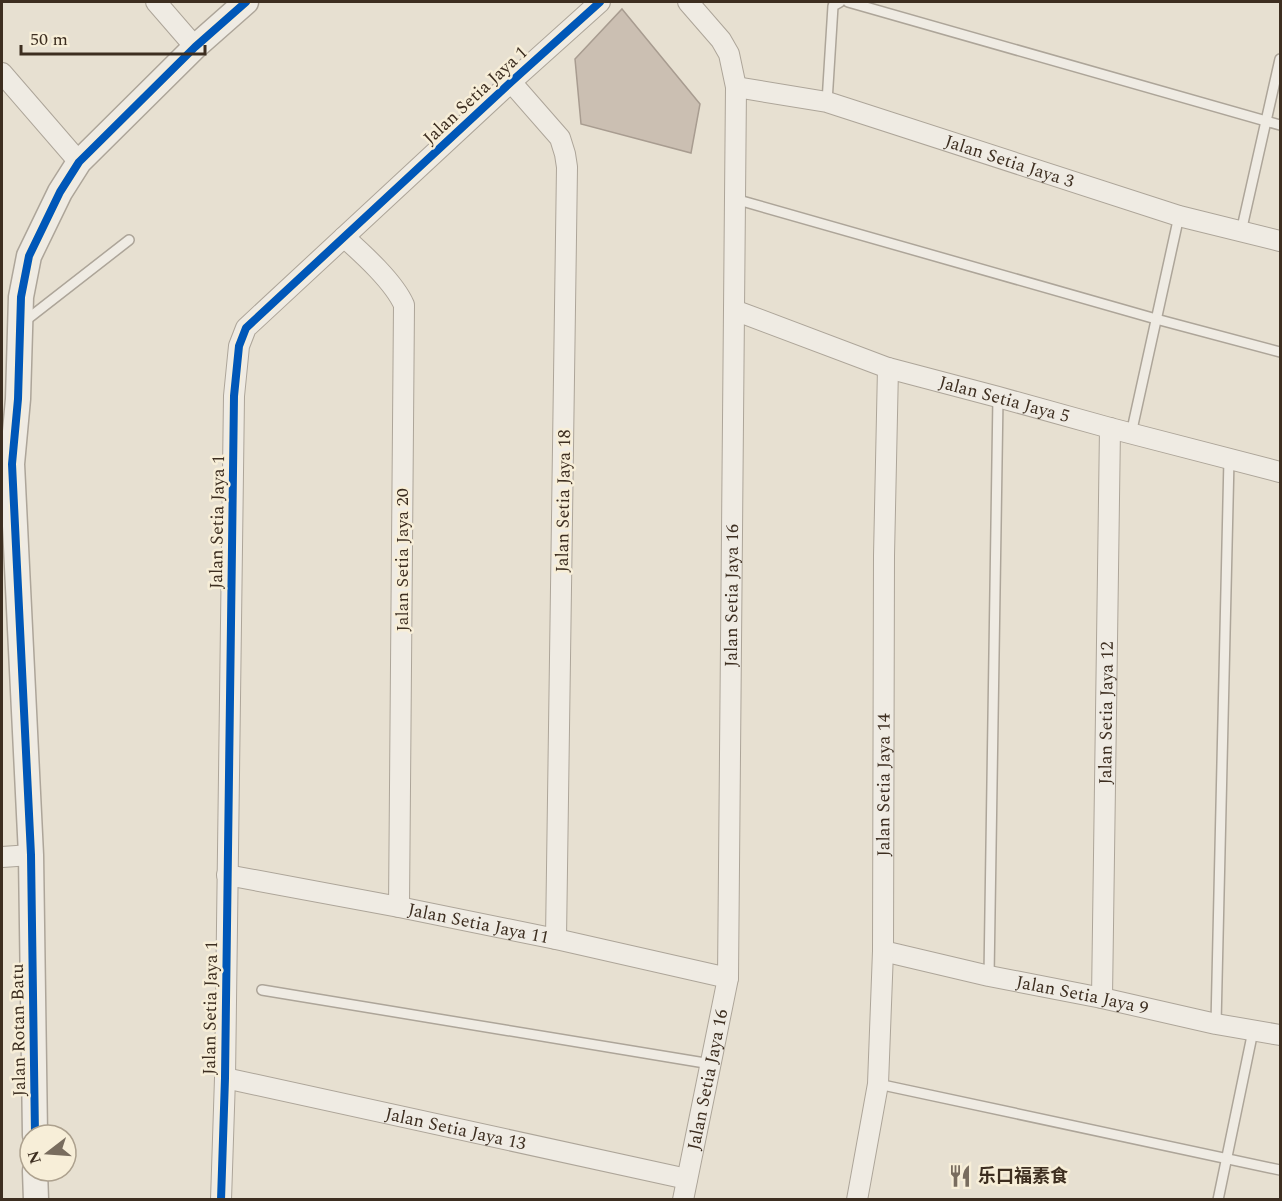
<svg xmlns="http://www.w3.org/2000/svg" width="1282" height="1201" font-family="Spectral,'Noto Sans SC',serif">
<rect width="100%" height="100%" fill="#e7e0d1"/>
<polygon fill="#cbbfb2" stroke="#a89c90" stroke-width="1.5" points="622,9 700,104 691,153 581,124 575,59"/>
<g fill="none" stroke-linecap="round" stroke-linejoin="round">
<g stroke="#ada599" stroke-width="12">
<g id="service">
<polyline points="848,2 1280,125"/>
<polyline points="827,102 833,6 840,2"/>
<polyline points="735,199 1156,319 1280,352"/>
<polyline points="1241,232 1280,59"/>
<polyline points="25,321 129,240"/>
<polyline points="1131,434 1179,216"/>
<polyline points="989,976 998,397"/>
<polyline points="262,990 711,1064"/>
<polyline points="1216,1024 1229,459"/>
<polyline points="878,1084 1280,1170"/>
<polyline points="1218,1200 1253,1031"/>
</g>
</g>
<g stroke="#ada599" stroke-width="22">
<g id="minor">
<polyline points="156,2 195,47"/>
<polyline points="2,73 79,162"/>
<polyline points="511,82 560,138 565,154 567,167 556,939"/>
<path id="s1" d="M736,87L827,102L1179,216L1280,241"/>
<path d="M344,237C363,254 394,282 404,305L399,907"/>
<path id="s2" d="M734,310L888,368L998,397L1110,428L1280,472"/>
<polyline points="2,857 31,855"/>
<path id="s3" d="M227,875L399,907L556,939L728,978"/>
<path id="s4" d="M883,951L989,976L1102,998L1216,1024L1280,1035"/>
<path id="s5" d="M1102,998L1110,428"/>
<path id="s6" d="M225,1078L687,1179"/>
<polyline points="221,1200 225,1078 234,396 239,346 246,328 511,82 600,2"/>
<path id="s7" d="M683,1200L728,978L736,87L729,54L721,40L688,2"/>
<path id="s8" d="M857,1200L878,1084L883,951L884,556L888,368"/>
</g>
</g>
<g stroke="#ada599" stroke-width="27">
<g id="tertiary">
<polyline points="35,1135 31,855 12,464 18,399 21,297 29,256 60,192 79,162 195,47 246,2"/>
<polyline points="35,1171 36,1200"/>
</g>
</g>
<use href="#service" stroke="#efebe3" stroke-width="9"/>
<use href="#minor" stroke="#efebe3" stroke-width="20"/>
<use href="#tertiary" stroke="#efebe3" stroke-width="24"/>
<g stroke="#f7eed8" stroke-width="11">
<g id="cycleway">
<polyline points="35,1135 31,855 12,464 18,399 21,297 29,256 60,192 79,162 195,47 246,2"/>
<polyline points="221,1200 225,1078 234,396 239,346 246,328 511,82 600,2"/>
</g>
</g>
<use href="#cycleway" stroke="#0057b8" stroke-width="8"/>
</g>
<defs>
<g id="restaurant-bare" transform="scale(1.8)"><path d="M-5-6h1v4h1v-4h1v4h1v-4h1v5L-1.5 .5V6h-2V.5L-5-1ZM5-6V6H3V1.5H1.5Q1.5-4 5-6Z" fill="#786c5e" stroke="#f7eed8" stroke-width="2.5" paint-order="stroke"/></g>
</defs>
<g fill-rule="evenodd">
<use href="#restaurant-bare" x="960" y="1176"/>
</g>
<g text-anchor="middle" stroke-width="5" stroke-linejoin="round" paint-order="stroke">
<g font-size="18" fill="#3d2e20" stroke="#f7eed8">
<text transform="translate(475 95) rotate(-43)" y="6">Jalan Setia Jaya 1</text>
<text dy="6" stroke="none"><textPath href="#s1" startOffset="284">Jalan Setia Jaya 3</textPath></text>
<text dy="6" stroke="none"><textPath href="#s2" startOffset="285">Jalan Setia Jaya 5</textPath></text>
<text transform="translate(563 501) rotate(-89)" y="6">Jalan Setia Jaya 18</text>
<text transform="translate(217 522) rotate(-89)" y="6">Jalan Setia Jaya 1</text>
<text transform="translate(402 560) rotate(-90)" y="6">Jalan Setia Jaya 20</text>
<text dy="6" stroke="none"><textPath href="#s7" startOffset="609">Jalan Setia Jaya 16</textPath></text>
<text dy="6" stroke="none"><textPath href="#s5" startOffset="285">Jalan Setia Jaya 12</textPath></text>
<text dy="6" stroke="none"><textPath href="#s8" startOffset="417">Jalan Setia Jaya 14</textPath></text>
<text dy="6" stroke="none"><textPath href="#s3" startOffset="256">Jalan Setia Jaya 11</textPath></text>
<text dy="6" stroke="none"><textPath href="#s4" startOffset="204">Jalan Setia Jaya 9</textPath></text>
<text transform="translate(210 1008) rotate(-89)" y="6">Jalan Setia Jaya 1</text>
<text transform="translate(18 1030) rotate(-91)" y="6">Jalan Rotan Batu</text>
<text dy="6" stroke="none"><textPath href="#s7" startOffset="123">Jalan Setia Jaya 16</textPath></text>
<text dy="6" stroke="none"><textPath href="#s6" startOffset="236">Jalan Setia Jaya 13</textPath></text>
</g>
<g font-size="18" font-weight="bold" fill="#3d2e20" stroke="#f7eed8" text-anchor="start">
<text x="978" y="1182">乐口福素食</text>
</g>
</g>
<rect width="1282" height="1201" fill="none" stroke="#3d2e20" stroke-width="6"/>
<g transform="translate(48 1153) rotate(253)"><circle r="28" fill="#f7eed8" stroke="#ada18e" stroke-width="1.5"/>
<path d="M0-4.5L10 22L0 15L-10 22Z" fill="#786c5e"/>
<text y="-9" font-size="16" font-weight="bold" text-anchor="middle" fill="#3d2e20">N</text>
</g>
<path d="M21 45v9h184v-9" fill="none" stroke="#3d2e20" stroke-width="3"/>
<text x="30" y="45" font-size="18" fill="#3d2e20" stroke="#f7eed8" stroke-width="4.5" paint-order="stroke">50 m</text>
</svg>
